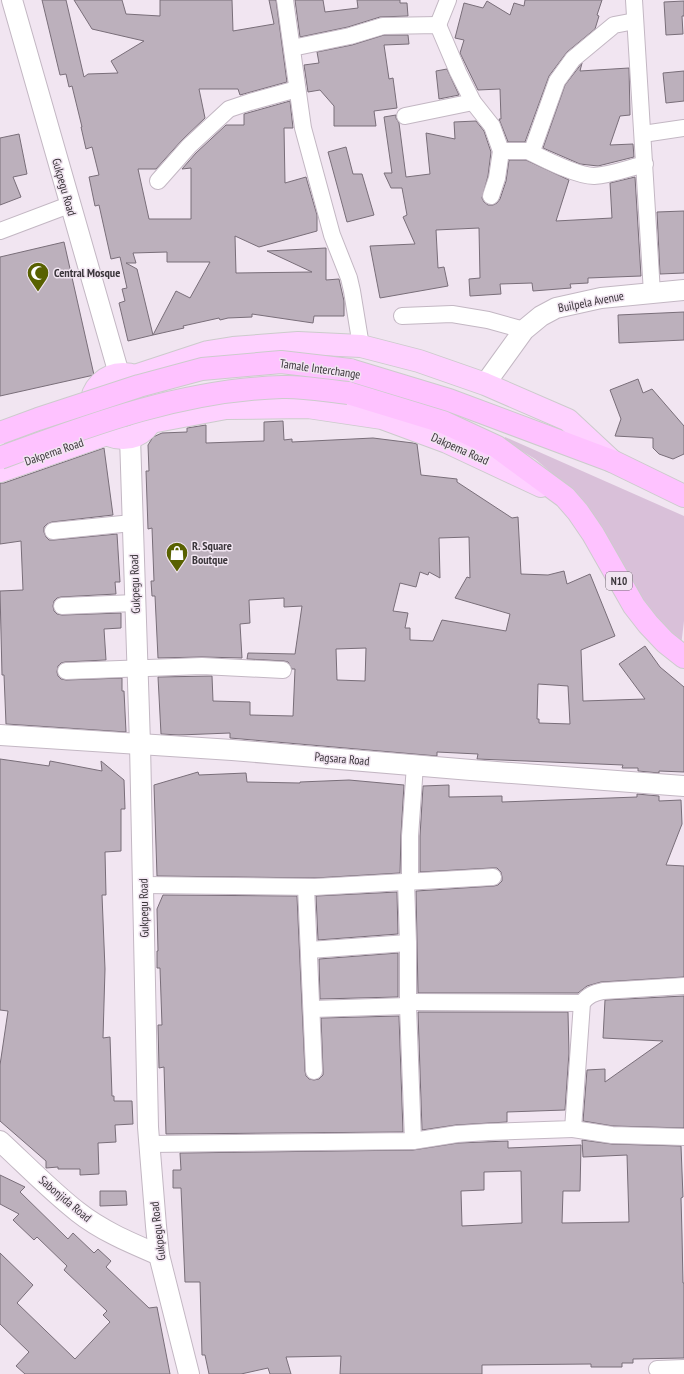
<svg xmlns="http://www.w3.org/2000/svg" width="684" height="1374" font-family="'PT Sans Narrow',sans-serif">
<rect width="100%" height="100%" fill="#f1e5f1"/>
<polygon fill="#d9c0d9" points="505,437 684,516 684,621 681,646 655,619 553,474 535,459 504,440"/>
<g fill="#bcb0bc" stroke="#796e79" fill-rule="evenodd">
<polygon points="42,0 66,0 84,77 88,74 118,73 111,61 144,41 92,29 74,0 122,0 126,14 160,16 160,0 232,0 233,31 274,24 269,0 276,0 287,82 240,95 238,89 199,89 205,118 182,140 156,169 138,169 149,219 191,219 191,168 182,169 196,153 226,125 244,125 244,114 290,101 293,128 284,128 285,183 306,177 317,215 317,231 259,247 235,236 236,273 312,272 267,251 326,248 326,280 339,279 344,301 344,316 314,316 313,323 252,314 252,317 228,318 220,320 219,318 183,326 184,328 153,335 176,291 190,298 210,262 167,262 167,252 133,253 136,263 126,263 137,269 153,335 128,341 119,303 125,301 122,289 127,288 120,257 111,259 99,205 95,206 89,177 99,175 92,147 86,149 81,127 82,127 72,86 69,87 66,74 60,75"/>
<polygon points="295,0 323,0 325,12 358,8 357,0 400,0 400,3 407,3 408,16 380,17 348,27 300,37"/>
<polygon points="525,0 602,0 597,15 599,16 595,29 567,52 549,76 525,142 508,142 499,119 501,119 500,89 478,90 460,53 464,40 455,38 464,3 483,8 487,1 510,15 514,3 524,6"/>
<polygon points="684,1 684,16 682,16 683,34 666,35 664,2"/>
<polygon points="384,35 408,35 409,44 384,45 389,79 393,78 397,108 374,111 376,126 334,126 334,106 320,90 308,92 304,65 319,63 317,52 352,45"/>
<polygon points="582,63 580,71 629,68 630,115 620,116 610,145 633,144 634,157 598,166 580,164 543,148 565,85"/>
<polygon points="447,69 459,95 439,99 436,71"/>
<polygon points="684,71 684,101 666,103 663,73"/>
<polygon points="396,115 396,118 399,123 406,177 430,174 426,133 455,139 454,122 476,121 484,131 491,152 488,176 482,198 484,202 488,205 493,205 497,203 500,199 506,181 509,160 526,160 569,180 556,221 612,218 610,183 635,177 641,276 588,278 588,283 570,284 571,288 533,291 532,283 500,284 501,294 470,296 469,279 480,278 479,228 436,230 438,268 444,267 448,286 380,298 370,246 415,244 403,217 407,215 402,188 391,188 384,173 392,173 384,117"/>
<polygon points="19,134 27,174 13,177 21,197 0,205 0,138"/>
<polygon points="346,147 353,174 362,174 374,215 347,222 328,152"/>
<polygon points="684,211 684,273 660,274 657,212"/>
<polygon points="64,242 94,375 0,396 0,257"/>
<polygon points="684,312 684,340 619,343 618,315"/>
<polygon points="638,379 643,393 652,389 684,426 684,454 673,459 659,454 653,448 653,438 615,436 621,419 610,390"/>
<path d="M283,421L284,440L292,439V442L373,438L413,443L417,444L421,475L457,479V482L512,518L518,517L521,574L548,575L564,571L567,584L590,574L615,636L581,650L583,701L645,699L619,664L645,646L660,667L684,687V772L659,771V773L638,771V768H622L623,765L477,759L478,754L437,752V756L230,738V733L179,735L161,734L158,677L212,676L213,701L250,702V715L293,716L295,669H292L288,662L284,661L247,659L248,653L295,654L302,606L284,607V598L249,600L250,623L240,624L242,658L202,657L158,658L155,596H152L151,581H154L152,528L148,529L146,471H149L148,445L153,437L162,433L187,432V428L206,425V443L264,441V422ZM469,537L470,578L467,577L455,598L510,614L506,631L442,620L433,641L410,640V628H405L408,613L393,611L400,583L416,587L420,572L428,575L429,572L440,578L439,538ZM366,648L365,681L337,680L336,649ZM538,684L568,686L570,724L539,723V719H537Z"/>
<polygon points="104,448 113,515 52,522 47,524 44,527 44,532 46,537 49,540 54,540 117,534 120,582 115,582 116,594 61,597 57,598 54,601 53,606 54,611 57,614 62,615 121,613 121,628 104,629 106,660 65,662 61,663 58,666 57,672 58,676 61,679 66,680 122,678 122,691 124,691 126,732 6,724 4,675 2,675 0,591 23,590 21,541 0,544 0,483 4,483"/>
<polygon points="0,759 49,766 50,761 102,771 101,761 124,780 125,809 121,809 121,851 105,852 106,895 102,895 105,969 103,1038 110,1037 112,1096 114,1096 114,1101 132,1101 133,1124 115,1125 116,1142 98,1143 99,1174 80,1175 80,1169 58,1169 58,1167 46,1168 46,1161 0,1121 0,1065 8,1011 0,1010"/>
<polygon points="198,772 199,775 246,773 247,782 300,783 300,782 349,780 404,785 401,835 400,873 315,878 157,876 154,785"/>
<polygon points="449,785 449,797 502,796 502,802 637,797 637,794 659,796 659,801 681,800 682,824 666,865 684,866 684,977 601,982 587,986 578,993 418,993 416,891 494,886 498,885 502,881 502,877 501,872 497,868 492,868 420,872 420,836 423,786"/>
<polygon points="397,892 398,934 318,940 316,896"/>
<polygon points="163,895 297,896 305,1071 306,1076 309,1079 314,1080 319,1079 323,1075 323,1071 321,1018 399,1016 403,1132 166,1134 164,1067 159,1068 158,1025 162,1025 160,968 157,968 157,951 158,951 157,909"/>
<polygon points="398,953 398,997 320,999 319,959"/>
<polygon points="684,996 684,1128 613,1126 583,1121 587,1070 605,1069 605,1082 663,1041 603,1038 605,1000"/>
<polygon points="418,1012 568,1012 569,1053 565,1110 507,1112 507,1122 456,1125 422,1130"/>
<path d="M582,1140L612,1144L681,1146L683,1197L681,1198L682,1234L683,1283H684V1358L633,1359V1363H622V1367H591V1364L482,1365V1374H340L341,1356L286,1357L291,1374H270L268,1368L241,1374H209L205,1355H202L200,1282H185L181,1188H173V1170H181L180,1153L413,1150L458,1143L508,1141V1148L581,1145L580,1191H563L562,1223L629,1222L627,1155L583,1157ZM521,1171L522,1223L462,1226L461,1191L484,1190V1172Z"/>
<polygon points="0,1175 25,1187 20,1192 68,1239 73,1233 94,1253 98,1249 111,1261 106,1267 149,1308 157,1307 170,1374 25,1374 16,1366 29,1352 0,1324 0,1253 33,1285 17,1303 75,1359 110,1322 103,1315 107,1311 64,1270 67,1266 37,1237 34,1240 13,1220 19,1214 0,1204"/>
<polygon points="100,1191 126,1191 127,1205 100,1206"/>
</g>
<g fill="none" stroke-linecap="round" stroke-linejoin="round">
<g stroke="#c3b7c3" stroke-width="18">
<g id="minor">
<polyline points="285,0 303,128 332,235 349,278 352,291 361,346"/>
<polyline points="634,0 652,293"/>
<polyline points="438,25 448,0"/>
<polyline points="292,48 350,36 383,26 438,25 458,72 473,102 492,126 501,151 497,178 491,196"/>
<polyline points="405,116 473,102"/>
<polyline points="643,134 684,128"/>
<polyline points="501,151 528,151 533,148 557,81 573,59 614,25 635,21"/>
<path d="M528,151C544,159 577,176 594,176C611,175 629,168 645,164"/>
<polyline points="158,181 189,146 229,109 250,102 297,89"/>
<polyline points="0,231 69,205"/>
<polyline points="402,316 452,314 488,320 524,330"/>
<polyline points="53,531 132,523"/>
<polyline points="62,606 135,603"/>
<polyline points="66,671 202,666 283,670"/>
<polyline points="406,881 408,943 408,1006 413,1141"/>
<polyline points="410,881 410,836 415,765"/>
<polyline points="143,885 315,887 493,877"/>
<polyline points="306,887 314,1071"/>
<polyline points="309,950 408,943"/>
<polyline points="408,1002 582,1003"/>
<polyline points="312,1009 408,1006"/>
<polyline points="573,1129 612,1135 684,1137"/>
<path d="M150,1144L413,1141L457,1134L488,1132L573,1129L582,1003C588,995 594,993 603,991L684,986"/>
<polyline points="657,1369 684,1368"/>
</g>
</g>
<g stroke="#c3b7c3" stroke-width="22">
<g id="tertiary">
<polyline points="12,0 119,374"/>
<polyline points="485,384 524,330 541,316 556,308 601,298 684,290"/>
<polyline points="130,437 140,744 148,1127 156,1226 159,1255 189,1374"/>
<polyline points="0,735 232,750 471,770 684,786"/>
<path d="M0,1141C25,1164 51,1191 78,1212C102,1231 131,1243 159,1255"/>
</g>
</g>
<g stroke="#cccbcc" stroke-width="24">
<g id="primary">
<circle cx="123" cy="406" r="32"/>
<polyline points="135,376 208,352 233,348 298,343 361,346 419,361 485,384 568,420 612,461"/>
<polyline points="151,422 226,408 308,407 382,418 447,442 541,486"/>
<polyline points="0,471 107,434"/>
</g>
</g>
<g stroke="#cccbcc" stroke-width="24">
<g id="trunk">
<polyline points="350,370 449,400 612,461 684,496"/>
<polyline points="348,393 443,422 497,447 565,497 578,512 593,534 634,606 648,624 665,642 684,657"/>
</g>
</g>
<use href="#minor" stroke="#fff" stroke-width="16"/>
<use href="#tertiary" stroke="#fff" stroke-width="20"/>
<use href="#primary" stroke="#fed1ff" stroke-width="22"/>
<use href="#trunk" stroke="#fec2ff" stroke-width="22"/>
<g stroke="#cccbcc" stroke-width="24" stroke-linecap="butt">
<g id="trunk-bridge">
<polyline points="0,433 38,419 139,386 202,369 281,362 350,370"/>
<path d="M0,458C92,424 182,390 282,387C302,386 328,391 348,393"/>
</g>
</g>
<use href="#trunk-bridge" stroke="#fec2ff" stroke-width="22"/>
</g>
<defs>
<g id="mosque-pin" transform="scale(1.15)"><path d="M0 17L-7.5 6A9.5 9.5 0 1 1 7.5 6Z" fill="#586100" stroke="#f1e5f1"/><path d="M3.5-4.9A6 6 0 1 0 3.5 4.9A5 5 0 1 1 3.5-4.9Z" fill="#fff"/></g>
<g id="shop-pin" transform="scale(1.15)"><path d="M0 17L-7.5 6A9.5 9.5 0 1 1 7.5 6Z" fill="#586100" stroke="#f1e5f1"/><path d="M-5-2.5h2.3a2.7 3.5 0 0 1 5.4 0H5L5.5 6h-11ZM-1.5-2.5h3a1.5 2.3 0 0 0-3 0Z" fill="#fff"/></g>
</defs>
<g fill-rule="evenodd">
<use href="#mosque-pin" x="38" y="273"/>
<use href="#shop-pin" x="177" y="553"/>
</g>
<g text-anchor="middle" stroke-width="3" stroke-linejoin="round" paint-order="stroke">
<rect fill="#f1e5f1" stroke="#726a72" stroke-width="1" x="606" y="572" width="26" height="18" rx="3"/>
<g font-size="11" font-weight="bold" fill="#3b363b">
<text x="619" y="585">N10</text>
</g>
<g font-size="12" fill="#3b363b" stroke="#f1e5f1">
<text transform="translate(64 187) rotate(74)" y="4">Gukpegu Road</text>
<text transform="translate(591 302) rotate(-11)" y="4">Builpela Avenue</text>
<text transform="translate(320 369) rotate(8)" y="4">Tamale Interchange</text>
<text transform="translate(460 449) rotate(24)" y="4">Dakpema Road</text>
<text transform="translate(54 452) rotate(-19)" y="4">Dakpema Road</text>
<text transform="translate(135 584) rotate(-92)" y="4">Gukpegu Road</text>
<text transform="translate(342 759) rotate(5)" y="4">Pagsara Road</text>
<text transform="translate(144 908) rotate(-91)" y="4">Gukpegu Road</text>
<text transform="translate(65 1199) rotate(40)" y="4">Sabonjida Road</text>
<text transform="translate(158 1231) rotate(-97)" y="4">Gukpegu Road</text>
</g>
<g font-size="12" font-weight="bold" fill="#3b363b" stroke="#f1e5f1" text-anchor="start">
<text x="54" y="277">Central Mosque</text>
<text x="192" y="550">R. Square<tspan x="192" dy="14">Boutque</tspan></text>
</g>
</g>
</svg>
